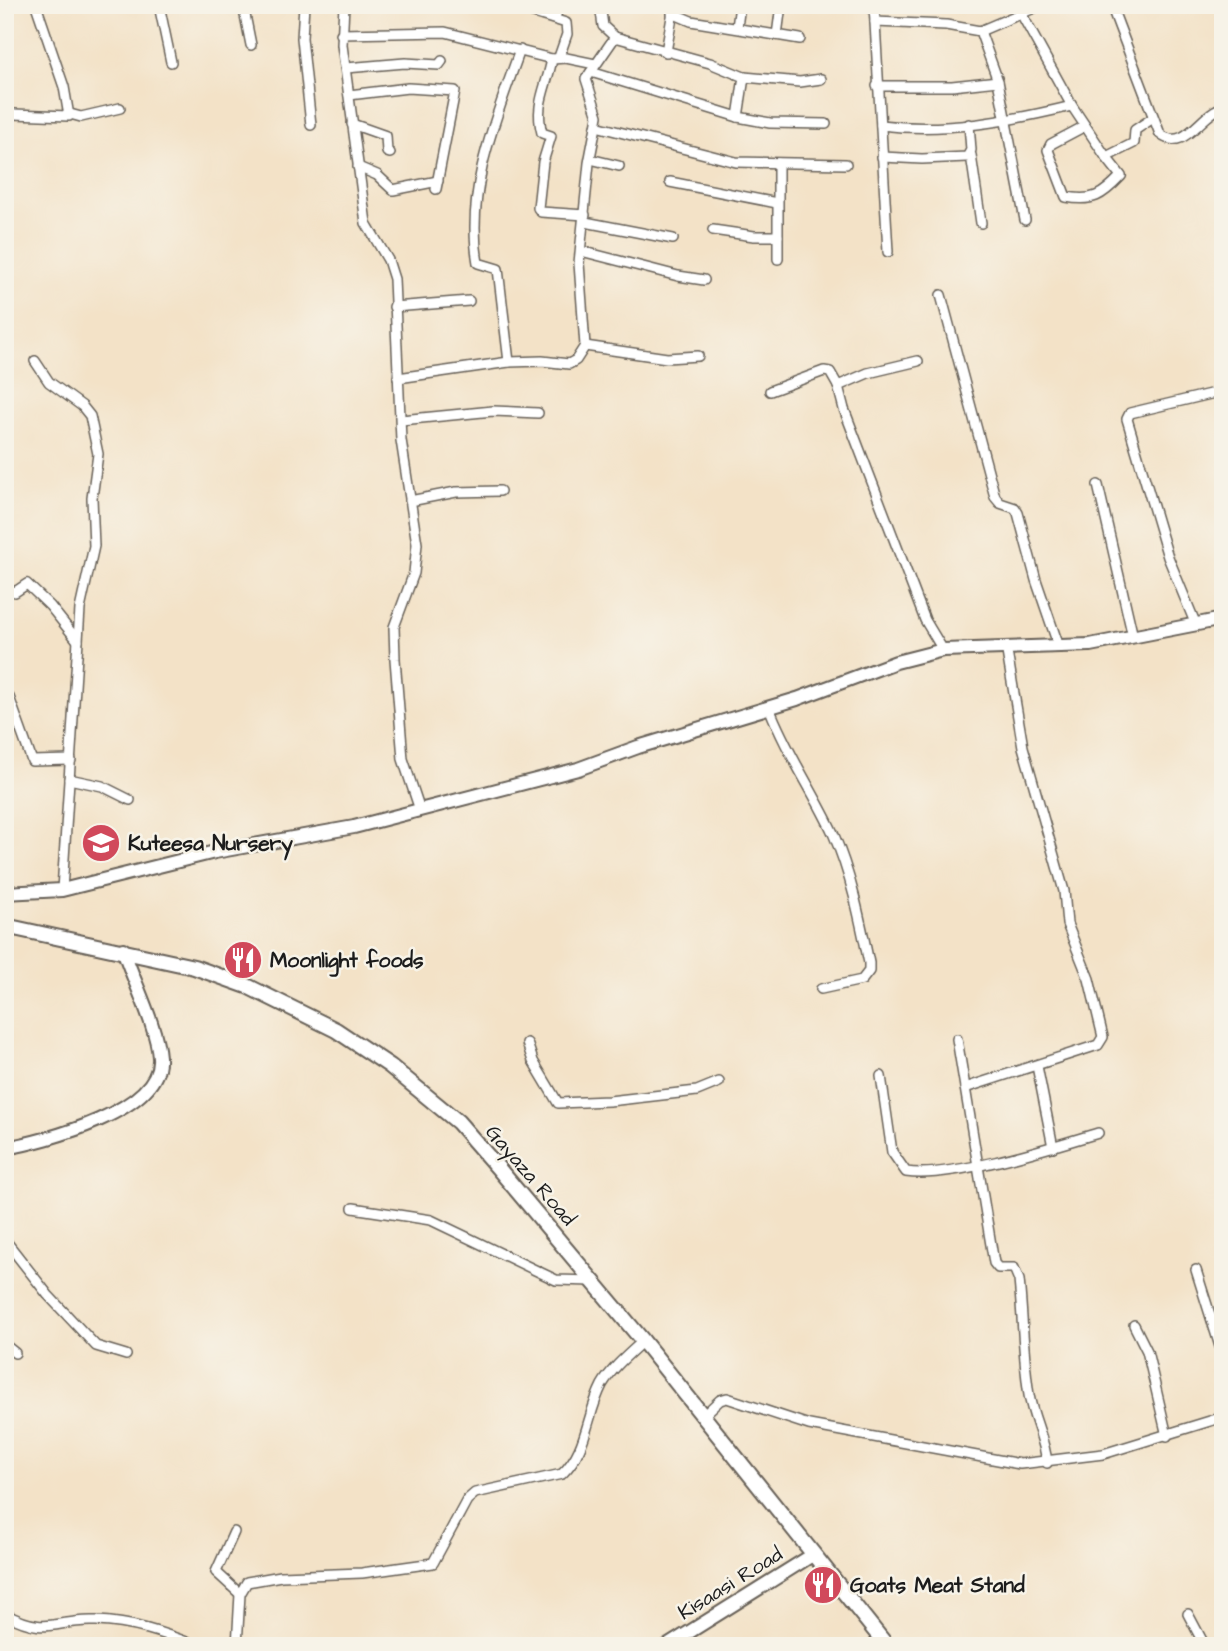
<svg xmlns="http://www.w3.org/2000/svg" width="1228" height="1651" font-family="'Architects Daughter',sans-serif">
<rect width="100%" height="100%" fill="#f7f3e8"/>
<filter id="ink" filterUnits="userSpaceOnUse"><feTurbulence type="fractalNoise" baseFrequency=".0143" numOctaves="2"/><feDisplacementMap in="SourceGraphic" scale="14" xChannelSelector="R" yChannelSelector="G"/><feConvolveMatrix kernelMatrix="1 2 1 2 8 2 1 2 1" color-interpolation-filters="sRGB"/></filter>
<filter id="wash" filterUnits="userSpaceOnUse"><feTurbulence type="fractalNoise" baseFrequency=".00686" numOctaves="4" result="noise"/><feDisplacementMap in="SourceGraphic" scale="28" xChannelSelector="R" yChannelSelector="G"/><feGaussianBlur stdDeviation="1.57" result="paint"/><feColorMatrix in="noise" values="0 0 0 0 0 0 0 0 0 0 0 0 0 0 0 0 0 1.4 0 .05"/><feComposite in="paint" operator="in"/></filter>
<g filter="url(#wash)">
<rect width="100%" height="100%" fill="#f3e2c7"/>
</g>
<g filter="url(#ink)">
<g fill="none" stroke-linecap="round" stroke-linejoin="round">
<g stroke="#676158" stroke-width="12">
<g id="street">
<polyline points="159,5 171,62"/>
<polyline points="243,5 251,45"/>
<polyline points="304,5 302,38 311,125"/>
<polyline points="344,5 342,45 366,223 388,260 394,279 401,440 417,544 414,573 394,627 395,659 403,759 420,810"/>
<polyline points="508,5 566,23 567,34 559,57"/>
<polyline points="600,5 603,26 615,37 710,63 744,77 738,117"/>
<polyline points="874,5 888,252"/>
<path d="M1111,5L1160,134C1184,154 1201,113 1223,107"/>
<polyline points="672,13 691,21 800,39"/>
<polyline points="1022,15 1072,106 1106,157 1134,143 1135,130 1153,118"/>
<polyline points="555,18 559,5"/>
<polyline points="875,22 946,25 980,31 998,81 1025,220"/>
<polyline points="737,27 740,5"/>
<polyline points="980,31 1041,5"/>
<polyline points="341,34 445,32 552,59 566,58 595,64"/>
<polyline points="777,35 781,5"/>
<polyline points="666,52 674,5"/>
<path d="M552,59C547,87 534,104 542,133L551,136L543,162L538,208L541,212L585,215"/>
<polyline points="346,68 405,63 439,65 442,61"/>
<polyline points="591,72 738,117 770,123 826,124"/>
<polyline points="744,77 800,82 821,79"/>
<polyline points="877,86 952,86 998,81"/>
<polyline points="349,95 408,88 455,91 436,189"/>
<polyline points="13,114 69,116 64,87 36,5"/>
<polyline points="70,114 81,117 120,108"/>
<polyline points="352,124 386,136 387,152 390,153"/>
<path d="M881,125C945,133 1010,121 1072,106"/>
<polyline points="596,126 736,162 846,164"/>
<path d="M1085,126L1051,144L1048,150L1066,197C1093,202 1102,196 1121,176L1106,157"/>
<polyline points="971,155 981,223"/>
<polyline points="882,157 922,159 967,157 971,150 969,124"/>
<polyline points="590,159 619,166"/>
<polyline points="778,163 778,259"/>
<polyline points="358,167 377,175 393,190 438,181"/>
<polyline points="670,182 777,203"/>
<polyline points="585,222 673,239"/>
<polyline points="713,230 754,236 778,236"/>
<polyline points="581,251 678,276 704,280"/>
<polyline points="941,295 995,497 1000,503 1015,508 1018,513 1036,580 1059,647"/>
<polyline points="394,307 469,301"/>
<polyline points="585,346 667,358 698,356"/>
<polyline points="35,361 49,382 82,406 90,416 98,454 92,498 94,546 80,609 62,890"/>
<path d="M509,362L498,269L478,263C465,189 496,118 520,50"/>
<polyline points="398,378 509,362 542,361 569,364 576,360 585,346 579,263 589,163 598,116 586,79 615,37"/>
<polyline points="838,386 844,409 925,620 943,650"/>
<polyline points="770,391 824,371 830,372 838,386 868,373 918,361"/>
<polyline points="401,420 493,411 538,413"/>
<polyline points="1098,485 1133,637"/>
<polyline points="410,501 456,492 500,491"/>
<polyline points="7,589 15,592 27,584 50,606 78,641"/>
<polyline points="1196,625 1168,557 1127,419 1130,413 1223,391"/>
<polyline points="9,697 32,761 71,760"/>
<path d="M769,707C786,752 813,790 833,833C851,874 860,919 869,963V971L862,980L821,989"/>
<polyline points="69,779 102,786 130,800"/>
<path d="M957,1039L994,1263L998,1268H1014L1019,1280C1023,1318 1023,1357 1029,1395C1033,1419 1045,1439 1047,1463"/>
<polyline points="527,1043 533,1061 558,1103 609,1101 697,1091 719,1082"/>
<polyline points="1037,1066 1053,1147"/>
<path d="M881,1076L892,1152L906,1172C951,1179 1052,1147 1098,1133"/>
<polyline points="965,1088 1098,1045 1103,1037 1089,979 1067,924 1064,891 1023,747 1006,646"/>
<polyline points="353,1208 431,1220 556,1280 593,1281"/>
<polyline points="5,1240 48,1295 96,1346 126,1355"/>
<polyline points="1196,1270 1223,1356"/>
<polyline points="1134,1325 1147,1351 1167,1436"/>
<polyline points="5,1345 15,1353"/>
<polyline points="703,1416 720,1400 727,1398 809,1425 1020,1464 1103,1454 1223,1417"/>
<polyline points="234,1532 216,1572 240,1594"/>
<path d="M5,1614C49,1637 54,1619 96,1621C132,1622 164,1633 197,1646"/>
<polyline points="1188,1614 1205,1646"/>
<path d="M237,1646L240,1594L247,1582L281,1576L362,1573L433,1563L467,1500L475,1493L562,1474C588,1449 586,1416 602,1385C612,1368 629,1354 643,1341"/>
</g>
</g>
<g stroke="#676158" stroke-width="16">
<g id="secondary">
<polyline points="5,893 62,890 215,852 354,827 578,769 638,747 797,699 896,662 943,650 1090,645 1223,619"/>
<path d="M5,1148C45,1141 163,1111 159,1057C157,1027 133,980 123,949"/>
<polyline points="667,1646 814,1554"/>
</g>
</g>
<g stroke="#676158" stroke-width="18">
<polyline id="primary" points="5,926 194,967 247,986 336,1030 390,1066 458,1122 498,1168 643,1341 887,1646"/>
</g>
<use href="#street" stroke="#fff" stroke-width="9"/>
<use href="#secondary" stroke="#fff" stroke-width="12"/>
<use href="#primary" stroke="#fff" stroke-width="14"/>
</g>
</g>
<defs>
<g id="school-disc" transform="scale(2.0125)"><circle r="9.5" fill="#d1495b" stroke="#f7f3e8"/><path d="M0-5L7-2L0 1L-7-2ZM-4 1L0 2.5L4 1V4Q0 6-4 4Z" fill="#fff"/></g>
<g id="restaurant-disc" transform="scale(2.0125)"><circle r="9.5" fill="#d1495b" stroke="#f7f3e8"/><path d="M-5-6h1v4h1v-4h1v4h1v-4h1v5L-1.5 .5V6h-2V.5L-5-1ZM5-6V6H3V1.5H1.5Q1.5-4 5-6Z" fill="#fff"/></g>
</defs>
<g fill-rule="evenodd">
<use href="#school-disc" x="101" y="843"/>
<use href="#restaurant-disc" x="243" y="960"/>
<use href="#restaurant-disc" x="823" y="1585"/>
</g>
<g text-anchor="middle" stroke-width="5" stroke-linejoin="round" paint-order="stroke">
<g font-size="21" font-weight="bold" fill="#1c1c1c" stroke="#f7f3e8" text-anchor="start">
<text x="128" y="850">Kuteesa Nursery</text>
<text x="270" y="967">Moonlight foods</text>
<text x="850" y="1592">Goats Meat Stand</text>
</g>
<g font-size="21" fill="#1c1c1c" stroke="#f7f3e8">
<text transform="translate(531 1175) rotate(49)" y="7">Gayaza Road</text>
<text transform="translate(730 1583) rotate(-32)" y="7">Kisaasi Road</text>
</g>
</g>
<rect width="1228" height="1651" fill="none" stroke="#f7f3e8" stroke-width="28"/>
</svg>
